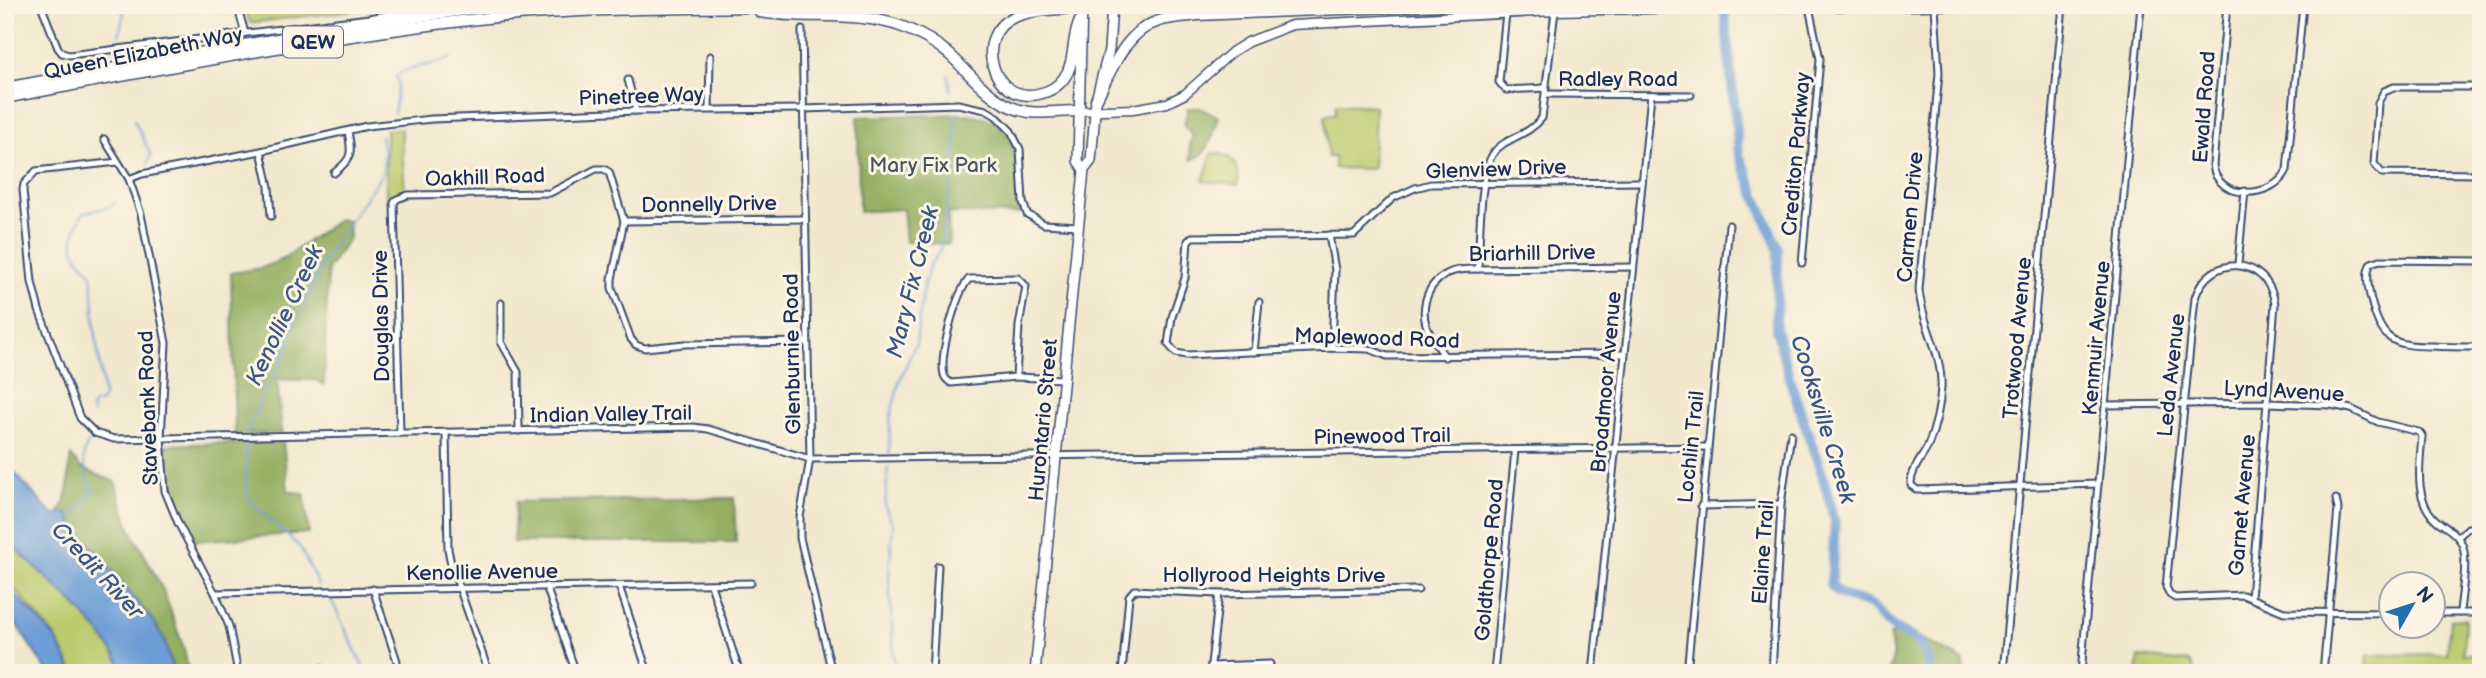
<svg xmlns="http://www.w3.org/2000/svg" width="2486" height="678" font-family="'Balsamiq Sans',sans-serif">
<rect width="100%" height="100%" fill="#fcf5e5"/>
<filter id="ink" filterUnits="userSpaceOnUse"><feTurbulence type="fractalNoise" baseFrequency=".0143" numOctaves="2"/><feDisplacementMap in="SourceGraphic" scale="14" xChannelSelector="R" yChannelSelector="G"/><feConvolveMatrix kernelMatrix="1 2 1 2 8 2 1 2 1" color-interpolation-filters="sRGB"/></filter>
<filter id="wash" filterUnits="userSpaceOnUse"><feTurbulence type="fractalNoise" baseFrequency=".00686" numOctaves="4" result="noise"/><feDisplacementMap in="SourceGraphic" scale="28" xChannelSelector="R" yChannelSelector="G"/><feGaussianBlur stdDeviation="1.57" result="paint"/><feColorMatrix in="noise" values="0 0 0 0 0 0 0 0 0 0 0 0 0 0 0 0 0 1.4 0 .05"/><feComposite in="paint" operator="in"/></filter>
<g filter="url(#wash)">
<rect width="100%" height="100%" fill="#f1e8cd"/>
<g fill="#bbcb6e" stroke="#6b7d66" stroke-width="2">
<polygon points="244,5 395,5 250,23"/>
<polygon points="1336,104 1375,106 1373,169 1334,168 1334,157 1328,157 1325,117 1329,114 1335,115"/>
<polygon points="401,129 405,195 386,198 386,130"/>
<path d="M1212,153C1231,153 1241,166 1238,185L1203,181Z"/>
<path d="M5,538C47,581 98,618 125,673H74L55,637L5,577Z"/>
<polygon points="2465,619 2463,654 2481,654 2481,673 2367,673 2368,655 2447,654 2450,620"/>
<polygon points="2139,657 2189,662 2193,667 2192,673 2137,673"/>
</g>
<g fill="#94af61" stroke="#586f60" stroke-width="2">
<path d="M1188,108H1200L1219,117C1212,134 1211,155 1191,160L1190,145L1193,134L1184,126Z"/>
<path d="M969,114C977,116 988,118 995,122C1026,144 1015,183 1020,214L948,213L949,244L906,242L903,209L859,212L858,117Z"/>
<polygon points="338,220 348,221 349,238 328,269 324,385 315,380 277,380 282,433 235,434 231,273 262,268 283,259"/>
<polygon points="283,441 288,491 304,494 309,533 193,541 171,487 165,445"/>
<path d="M71,456L81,468L115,482L130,528L163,590L184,649L189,673H174L163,637L153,621L74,525L68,513L57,515C73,495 66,479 71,456Z"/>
<polygon points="734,498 736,542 513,542 516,502"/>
<polygon points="1904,629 1964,661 1963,673 1888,673 1893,658 1890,635"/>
</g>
<g fill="#6d9dd6" stroke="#44669a" stroke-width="2">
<path d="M5,462L52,514L68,513L74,525L153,621L163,637L174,673H125C98,618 47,581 5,538Z"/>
<polygon points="5,584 55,637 74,673 48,673 5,607"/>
</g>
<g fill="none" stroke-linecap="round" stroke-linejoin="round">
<g stroke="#6d9dd6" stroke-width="2">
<polyline points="119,35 124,13 121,5"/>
<polyline points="948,75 951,91"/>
<path d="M394,114L398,84L396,76C410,65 432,67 451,58"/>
<polyline points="134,120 151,155 148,163"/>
<path d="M93,414L91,408L95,403H100L104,396L95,329L92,274C69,250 69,243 83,213L112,206L115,202"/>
<polyline points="246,434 262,396 270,385 289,346 293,325 302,312 325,258 383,172 384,153 381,135"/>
<polyline points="246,442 246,495 253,504 300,547 318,585"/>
<polyline points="889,455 890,419 899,382 916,343 923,290 929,266 940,251 955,161 956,115"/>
<polyline points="888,467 885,507 893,525 889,578 895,673"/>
<path d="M68,519L86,503L92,491C87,474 78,457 89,442"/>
<polyline points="331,599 366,673"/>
<polyline points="2403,670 2405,673"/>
</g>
<path stroke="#6d9dd6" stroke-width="10" d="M1724,5L1739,155L1778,249L1776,329L1792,387L1822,474L1835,522L1831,585C1841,600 1857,597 1870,605C1878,609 1883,619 1890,625C1916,644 1919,630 1930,668L1927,673"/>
</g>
</g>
<g filter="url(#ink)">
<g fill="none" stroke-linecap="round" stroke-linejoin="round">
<g stroke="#3b4b6f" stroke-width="9">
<g id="street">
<polyline points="41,5 58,48 62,53 69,55 369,18 439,5"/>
<polyline points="237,5 245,33"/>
<path d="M2227,5L2213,165C2217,202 2274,199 2287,170L2303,5"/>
<path d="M1935,6L1939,73L1919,289C1921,323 1943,353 1941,388C1940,407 1935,428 1928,446C1922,458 1910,472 1911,485L1917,490L2098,484"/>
<polyline points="1506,13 1499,82 1506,90 1546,88"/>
<polyline points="802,30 810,459 800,517 800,538 832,673"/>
<polyline points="628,80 636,111"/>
<polyline points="2481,87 2394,87 2384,91 2378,103 2374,164 2382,173 2481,174"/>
<polyline points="1546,94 1691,95"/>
<polyline points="709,109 710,56"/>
<polyline points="104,139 129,179 141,214 166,343 161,438 165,491 178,523 215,593 229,626 238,673"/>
<polyline points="261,151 269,187 271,216"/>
<polyline points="118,162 36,171 24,184 23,190 32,282 39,310 80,418 95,433 114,439 693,427 708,429 810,459 1707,447"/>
<path d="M334,173C353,158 352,154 348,131"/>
<polyline points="129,179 142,174 261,151 367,126 432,119 636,111 803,109 958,104 986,110 996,116 1011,131 1020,149 1023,202 1027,214 1044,224 1079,226"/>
<polyline points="804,219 624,221 612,279 612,288 631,339 636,345 645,348 685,344 807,342"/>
<polyline points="1329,235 1335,270 1332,348"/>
<path d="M2481,261L2380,260L2371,263C2365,273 2368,288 2371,300C2381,340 2392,346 2432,346C2448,347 2464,347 2481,347"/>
<polyline points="1802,263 1820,59 1809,7"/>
<polyline points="2238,264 2245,191"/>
<path d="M1478,269C1480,242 1479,174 1493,154C1503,138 1527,137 1542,118L1555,11"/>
<polyline points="501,303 501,342 518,372 519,431"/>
<polyline points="1254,352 1259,302"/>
<polyline points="1624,354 1387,356 1369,349 1332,348 1187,355 1176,353 1168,344 1172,317 1185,278 1188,241 1192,237 1354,235 1393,198 1415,188 1431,184 1642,182"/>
<path d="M1445,357C1440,349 1434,342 1430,334C1419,314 1424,287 1445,275C1454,269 1467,269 1478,269L1633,267"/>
<path d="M1016,377L1019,326L1026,286L1018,278L969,279C956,293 939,355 944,375C945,379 948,381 951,383L1016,377L1063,379"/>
<path d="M2106,405L2267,403L2331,405L2351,409L2378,422L2419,432L2422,436C2420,464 2413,499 2436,520C2446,528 2459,534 2463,547C2468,564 2461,595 2460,613"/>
<polyline points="446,432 448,549 451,564 489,673"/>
<polyline points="400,433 394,203 397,199 408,195 550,193 596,169 604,169 609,172 624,221"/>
<polyline points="1701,506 1781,504"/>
<polyline points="2458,537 2468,528 2481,527"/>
<polyline points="711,585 740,673"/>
<polyline points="546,586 576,673"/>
<polyline points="619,586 648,673"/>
<polyline points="373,589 397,661"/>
<polyline points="215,593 751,583"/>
<path d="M2251,598L2275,304C2268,256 2209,252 2195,298L2166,587L2170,595L2175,598L2243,595L2284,612L2392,613"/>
<polyline points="2434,613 2481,613"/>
<polyline points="1211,666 1270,664"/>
<polyline points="321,668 322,673"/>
<polyline points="932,673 938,566"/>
<polyline points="1122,673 1129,596 1134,590 1219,594 1418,590"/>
<polyline points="1210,673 1219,594"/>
<polyline points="1494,673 1515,450"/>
<polyline points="1593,673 1651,95"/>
<polyline points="1687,673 1729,225"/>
<polyline points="1772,673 1781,504 1791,434"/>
<polyline points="2003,673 2063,5"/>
<polyline points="2081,673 2141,5"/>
<polyline points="2323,673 2338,509 2336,499"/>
</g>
</g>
<g stroke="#3b4b6f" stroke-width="11">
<polyline id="secondary" points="1077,111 1133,109 1167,103 1185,94 1232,52 1248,42 1292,25 1555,11 1739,7 2071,5"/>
</g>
<g stroke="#3b4b6f" stroke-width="12">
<g id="primary">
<polyline points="1082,5 1078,161 1084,170"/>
<polyline points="1035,673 1084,170 1091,161 1096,100 1109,50 1112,5"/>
</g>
</g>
<g stroke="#3b4b6f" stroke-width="13">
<g id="highway">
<path d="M1062,9C1046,10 1028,11 1014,17C972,35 992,104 1038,94C1048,92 1058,87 1064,78C1076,62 1071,39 1080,21"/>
<path d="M760,12C807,20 857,10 903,27C918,33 936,43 949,54C973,76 994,107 1029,112C1045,114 1062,111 1077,111"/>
<polyline points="5,88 333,29 497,5"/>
<path d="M5,98C165,68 325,36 487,18C601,6 717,9 831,5"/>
<path d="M1096,100C1111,71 1125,31 1159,21C1171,17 1185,17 1197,15L1440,5"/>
</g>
</g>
<use href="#street" stroke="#fff" stroke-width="5"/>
<use href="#secondary" stroke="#fff" stroke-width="8"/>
<use href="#primary" stroke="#fff" stroke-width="9"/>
<use href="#highway" stroke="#fff" stroke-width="10"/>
<g stroke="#3b4b6f" stroke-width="13" stroke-linecap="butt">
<polyline id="highway-bridge" points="1062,9 1094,5"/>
</g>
<use href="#highway-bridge" stroke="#fff" stroke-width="10"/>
</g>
</g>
<g text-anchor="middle" stroke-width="6" stroke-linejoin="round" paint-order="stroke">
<rect fill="#fcf5e5" stroke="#5e6a86" stroke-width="2" x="283" y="26.5" width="60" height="31" rx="5"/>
<g font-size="19" font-weight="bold" fill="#1b2f5e">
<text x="313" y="49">QEW</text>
</g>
<g font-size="21" fill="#1b2f5e" stroke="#fcf5e5">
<text transform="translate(143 53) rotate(-11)" y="7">Queen Elizabeth Way</text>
<text x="1618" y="86">Radley Road</text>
<text transform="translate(641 96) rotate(-2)" y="7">Pinetree Way</text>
<text transform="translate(2204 107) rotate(-86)" y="7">Ewald Road</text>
<text transform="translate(1796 154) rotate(-85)" y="7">Crediton Parkway</text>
<text transform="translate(1496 169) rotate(-2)" y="7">Glenview Drive</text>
<text transform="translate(485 177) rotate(-2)" y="7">Oakhill Road</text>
<text transform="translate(709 204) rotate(-1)" y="7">Donnelly Drive</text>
<text transform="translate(1910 217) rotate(-85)" y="7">Carmen Drive</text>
<text transform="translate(1532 253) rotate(-1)" y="7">Briarhill Drive</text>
<text transform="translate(381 316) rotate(-91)" y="7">Douglas Drive</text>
<text transform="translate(1377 338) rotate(2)" y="7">Maplewood Road</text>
<text transform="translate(2017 338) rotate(-85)" y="7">Trotwood Avenue</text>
<text transform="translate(2096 338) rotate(-85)" y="7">Kenmuir Avenue</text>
<text transform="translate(792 354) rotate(-91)" y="7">Glenburnie Road</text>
<text transform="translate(2171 375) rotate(-84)" y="7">Leda Avenue</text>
<text transform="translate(1606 382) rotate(-85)" y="7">Broadmoor Avenue</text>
<text transform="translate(2284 391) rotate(3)" y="7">Lynd Avenue</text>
<text transform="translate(148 408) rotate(-92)" y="7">Stavebank Road</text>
<text transform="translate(611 414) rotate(-1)" y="7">Indian Valley Trail</text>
<text transform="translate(1043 420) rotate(-85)" y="7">Hurontario Street</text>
<text transform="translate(1382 436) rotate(-1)" y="7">Pinewood Trail</text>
<text transform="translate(1691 447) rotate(-84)" y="7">Lochlin Trail</text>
<text transform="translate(2242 505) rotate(-85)" y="7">Garnet Avenue</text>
<text transform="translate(1763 552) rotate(-86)" y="7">Elaine Trail</text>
<text transform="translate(1489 560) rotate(-85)" y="7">Goldthorpe Road</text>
<text transform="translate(482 572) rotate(-1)" y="7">Kenollie Avenue</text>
<text x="1274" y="582">Hollyrood Heights Drive</text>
</g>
<g font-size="21" fill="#435662" stroke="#fcf5e5">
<text x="933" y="172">Mary Fix Park</text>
</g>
<g font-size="23" font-style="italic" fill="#385688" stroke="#fcf5e5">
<text transform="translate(912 282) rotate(-76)" y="8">Mary Fix Creek</text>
<text transform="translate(284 315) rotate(-65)" y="8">Kenollie Creek</text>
<text transform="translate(1824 419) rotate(73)" y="8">Cooksville Creek</text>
<text transform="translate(98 570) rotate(47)" y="8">Credit River</text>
</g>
</g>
<rect width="2486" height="678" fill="none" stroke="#fcf5e5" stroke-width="28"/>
<g transform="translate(2412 605) rotate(51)"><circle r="33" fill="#fcf5e5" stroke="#a2a6af" stroke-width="2"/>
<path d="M0-5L12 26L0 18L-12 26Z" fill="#1f6fb2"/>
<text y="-10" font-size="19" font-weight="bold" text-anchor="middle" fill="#1b2f5e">N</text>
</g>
</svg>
